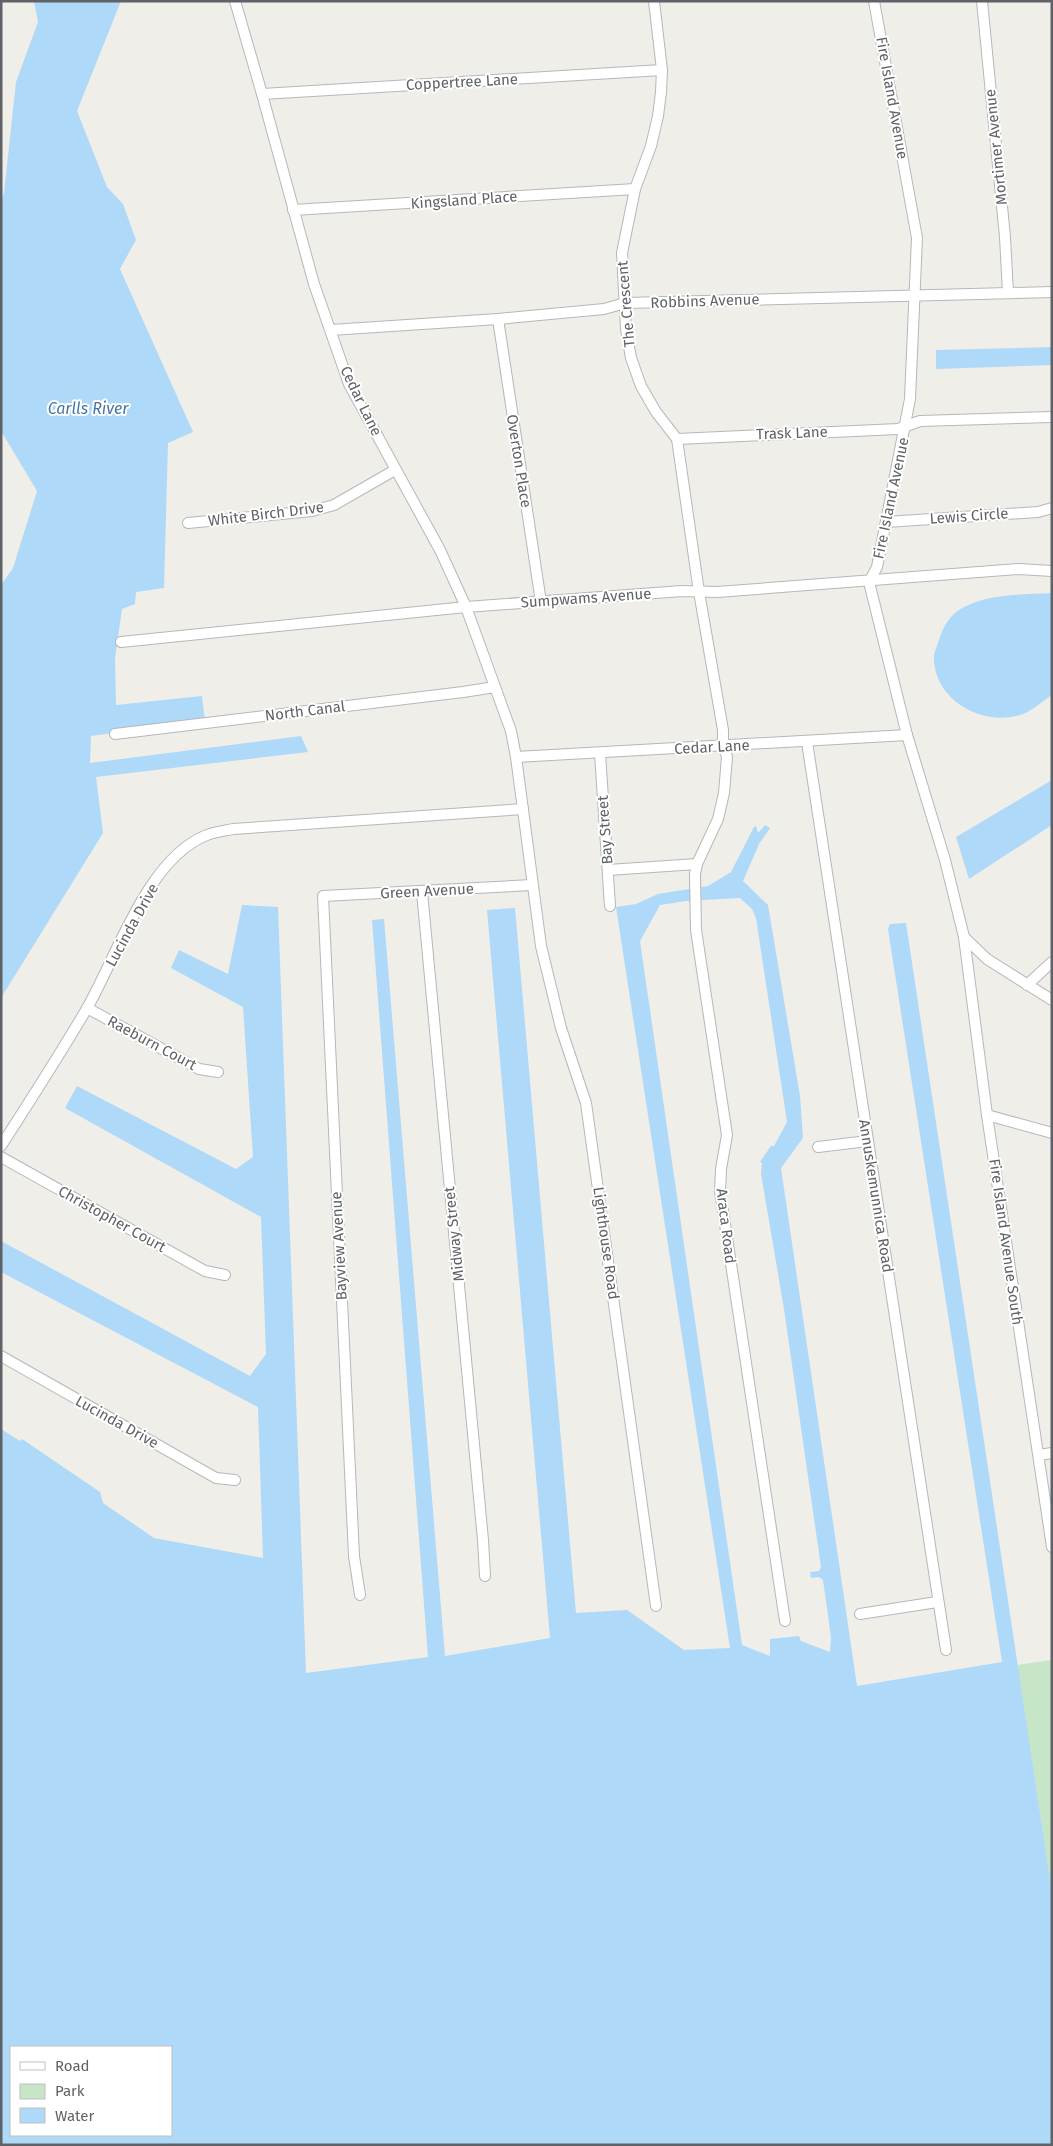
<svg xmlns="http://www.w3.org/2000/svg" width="1053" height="2146" font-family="'Fira Sans',sans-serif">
<rect width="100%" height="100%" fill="#f0eee8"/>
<polygon fill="#c7e5c7" points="1052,1660 1052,1893 1017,1665"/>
<g fill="#afd9f8" fill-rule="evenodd">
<polygon points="34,1 121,1 77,111 107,187 123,204 136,240 120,269 193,432 168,443 164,588 136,592 135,604 122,609 115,658 116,705 202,696 205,721 91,736 90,763 301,736 308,752 96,777 103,833 1,998 1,585 13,568 37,491 1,431 1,201 4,193 16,82 38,22"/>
<polygon points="1052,347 1052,365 936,369 936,350"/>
<path d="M1052,593V695C1042,701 1031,712 1020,715C981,727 932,699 934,655C935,650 938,643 940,637C943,627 950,616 959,610C986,593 1021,595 1052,593Z"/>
<polygon points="1052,780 1052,825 969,879 956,837"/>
<path d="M765,825L770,828L759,844L743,881L768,905L800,1096L803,1138L781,1168L857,1686L1002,1662L888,929L890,924L906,923L1052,1893V2145H1V1429L20,1441L22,1439L100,1492L103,1503L154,1538L263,1558L258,1407L1,1272V1241L250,1376L266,1354L261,1217L65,1108L77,1086L236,1169L253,1157L243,1007L171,968L179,950L228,974L242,905L278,907L306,1673L428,1657L372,920L384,919L445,1656L550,1638L487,910L515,908L576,1613L627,1610L684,1650L730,1648L616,907L636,904L658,894L708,886L731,872L754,827L756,826L758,833ZM740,898L752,909L756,918L787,1122L774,1146H771L760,1162L762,1163L761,1174L784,1309L821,1567L819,1571L810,1572L811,1578L819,1577L823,1580L831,1637L830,1652L801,1641L799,1636L770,1639V1656L742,1645L640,941L660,905L686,901ZM11,2047H171V2135H11Z"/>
</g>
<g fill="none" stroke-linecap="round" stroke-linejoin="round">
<g stroke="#b5b7bb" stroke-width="12">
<g id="minor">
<polyline points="235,1 262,94 314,284 349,384 440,550 466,607 511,731 516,757 541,946 561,1028 586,1103 656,1606"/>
<polyline points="654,1 662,70 661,92 658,116 651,146 635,189 622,253 626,329 631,358 641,386 656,412 677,439 699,592 723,730 723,746 727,757 724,793 718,819 697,864 695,874 696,930 727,1135 721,1169 720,1191 785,1621"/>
<polyline points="874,1 917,238 910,399 877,567 869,582 907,735 945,860 964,937 987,959 1052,1000"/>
<polyline points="982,1 1005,237 1008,293"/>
<polyline points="262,94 662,70"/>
<polyline points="293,210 635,189"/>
<polyline points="498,319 541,602"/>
<polyline points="331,330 498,319 604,309 625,303 1052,292"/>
<polyline points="677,439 898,429 920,421 1052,417"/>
<polyline points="886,522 1038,512 1052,508"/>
<polyline points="188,523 312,511 334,505 395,470"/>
<polyline points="121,642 466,607 682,591 717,592 1019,569 1052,571"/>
<polyline points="115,734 463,692 495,687"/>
<polyline points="807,742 946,1650"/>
<polyline points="600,753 610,906"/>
<polyline points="516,757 907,735"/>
<polyline points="608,870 697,864"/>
<polyline points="422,892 483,1540 485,1576"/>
<polyline points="964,937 987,1115 1052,1547"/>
<polyline points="1027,985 1052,962"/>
<polyline points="87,1008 199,1069 218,1072"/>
<polyline points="987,1115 1052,1133"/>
<path d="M1,1146C30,1101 59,1056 86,1010C116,959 147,858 207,835C215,832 224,831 233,829L523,809"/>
<polyline points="818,1147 868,1141"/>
<polyline points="1,1157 205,1271 225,1275"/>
<polyline points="1,1356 216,1478 235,1480"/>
<polyline points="1039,1455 1052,1453"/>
<polyline points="360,1595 354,1556 323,896 532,885"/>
<polyline points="860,1614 937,1602"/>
</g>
</g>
<use href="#minor" stroke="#fff" stroke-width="10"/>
</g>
<g text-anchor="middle" stroke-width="4" stroke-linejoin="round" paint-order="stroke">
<g font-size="15" fill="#5f6267" stroke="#fff">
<text transform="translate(462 82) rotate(-3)" y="5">Coppertree Lane</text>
<text transform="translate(892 98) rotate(80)" y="5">Fire Island Avenue</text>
<text transform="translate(996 147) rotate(-96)" y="5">Mortimer Avenue</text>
<text transform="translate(464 200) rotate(-4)" y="5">Kingsland Place</text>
<text transform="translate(705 301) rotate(-2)" y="5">Robbins Avenue</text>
<text transform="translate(626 304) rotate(-95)" y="5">The Crescent</text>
<text transform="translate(361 401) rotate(64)" y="5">Cedar Lane</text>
<text transform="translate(792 433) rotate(-2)" y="5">Trask Lane</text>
<text transform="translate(519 461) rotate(81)" y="5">Overton Place</text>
<text transform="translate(891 498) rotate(-78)" y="5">Fire Island Avenue</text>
<text transform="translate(266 514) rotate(-7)" y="5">White Birch Drive</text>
<text transform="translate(969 516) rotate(-4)" y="5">Lewis Circle</text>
<text transform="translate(586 598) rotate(-4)" y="5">Sumpwams Avenue</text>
<text transform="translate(305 711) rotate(-7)" y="5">North Canal</text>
<text transform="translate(712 747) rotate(-3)" y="5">Cedar Lane</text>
<text transform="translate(605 830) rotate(-94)" y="5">Bay Street</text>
<text transform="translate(427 891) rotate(-3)" y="5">Green Avenue</text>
<text transform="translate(132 925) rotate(-61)" y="5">Lucinda Drive</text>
<text transform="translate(152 1043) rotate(28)" y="5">Raeburn Court</text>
<text transform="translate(876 1196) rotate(81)" y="5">Annuskemunnica Road</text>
<text transform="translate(112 1219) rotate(29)" y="5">Christopher Court</text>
<text transform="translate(726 1226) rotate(83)" y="5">Araca Road</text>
<text transform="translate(454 1234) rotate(-96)" y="5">Midway Street</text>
<text transform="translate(1006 1242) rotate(82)" y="5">Fire Island Avenue South</text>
<text transform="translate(606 1243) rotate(82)" y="5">Lighthouse Road</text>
<text transform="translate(339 1246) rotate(-93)" y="5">Bayview Avenue</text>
<text transform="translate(117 1422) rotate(29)" y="5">Lucinda Drive</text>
</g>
<g font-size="16" font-style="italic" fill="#4875a2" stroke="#fff">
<text x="88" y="414">Carlls River</text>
</g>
</g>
<rect width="1053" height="2146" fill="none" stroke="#5f6267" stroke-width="5"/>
<rect x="10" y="2046" width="162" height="90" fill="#ffffff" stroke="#bfc0c2"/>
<rect x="20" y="2062" width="25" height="8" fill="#ffffff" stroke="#bfc0c2"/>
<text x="55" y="2071" font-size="15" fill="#5f6267">Road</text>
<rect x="20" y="2084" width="25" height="15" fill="#c7e5c7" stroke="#bfc0c2"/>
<text x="55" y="2096" font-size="15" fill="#5f6267">Park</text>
<rect x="20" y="2108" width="25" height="15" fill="#afd9f8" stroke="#bfc0c2"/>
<text x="55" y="2121" font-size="15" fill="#5f6267">Water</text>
</svg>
